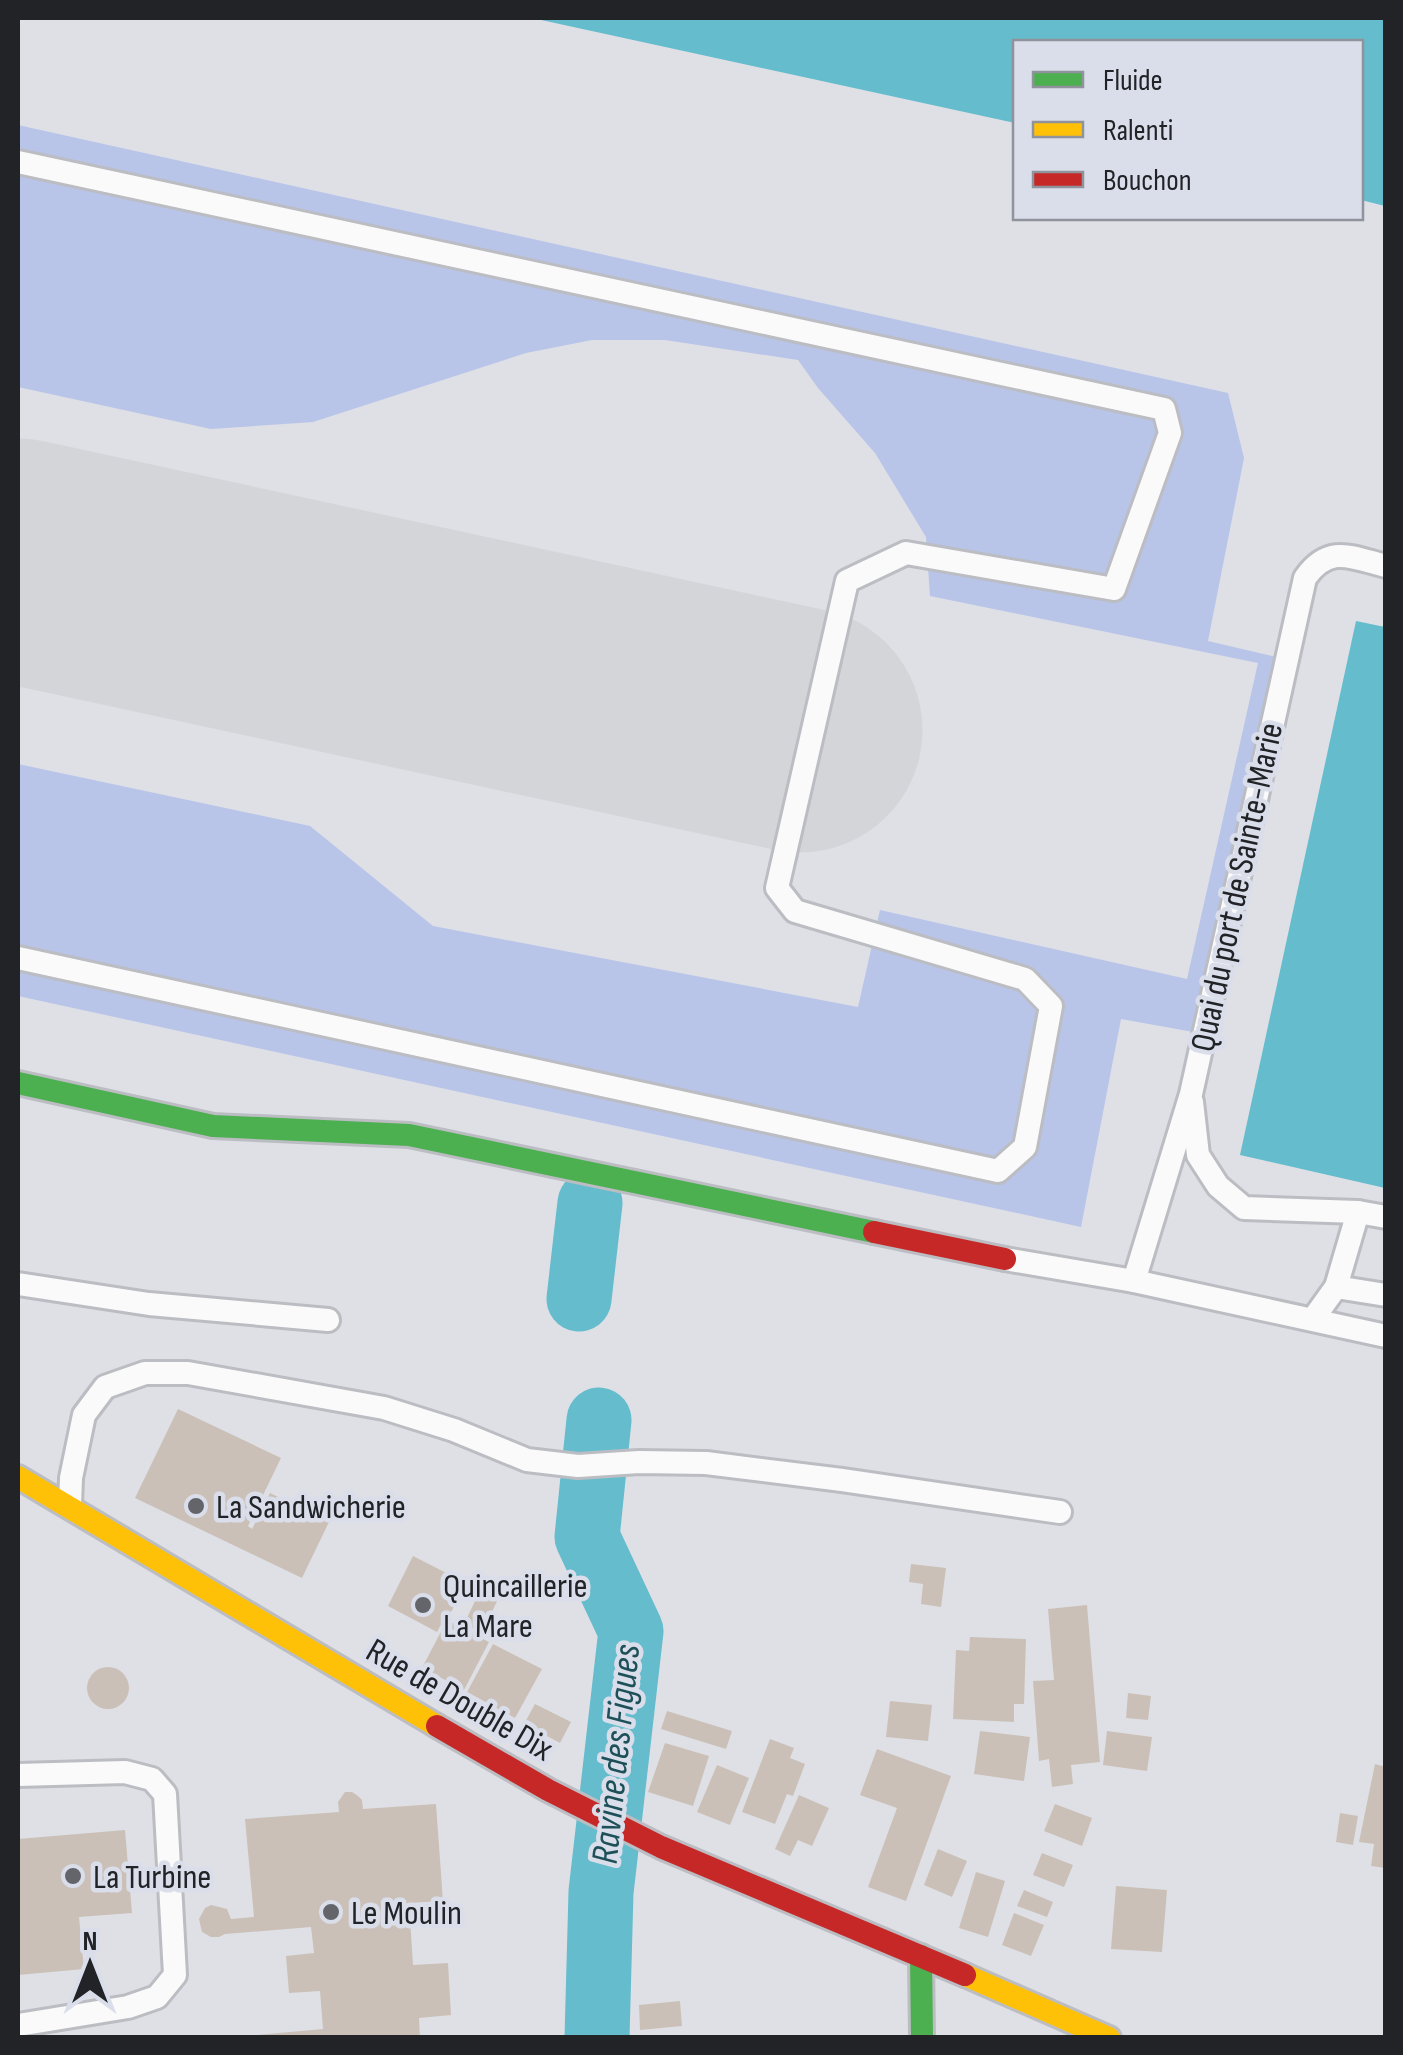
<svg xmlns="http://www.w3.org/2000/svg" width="1403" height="2055" font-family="'Sofia Sans Condensed',sans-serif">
<rect width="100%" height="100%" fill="#dee0e6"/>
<polygon fill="#b9c4e9" points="18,125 1228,393 1244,458 1208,641 1281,658 1199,1033 1121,1019 1081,1227 18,996 18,764 310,826 433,926 858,1007 880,910 1187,979 1258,663 930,596 926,537 875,453 818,388 798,360 665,340 592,340 526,353 313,422 211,429 18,387"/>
<g fill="#64bccd">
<polygon points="532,18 1385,18 1385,206 1361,200 1360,42 1016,42 1015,123"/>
<polygon points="1356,621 1385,627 1385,1188 1240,1155"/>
</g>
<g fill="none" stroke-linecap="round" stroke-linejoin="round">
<g stroke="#64bccd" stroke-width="65">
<polyline points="579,1299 590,1203"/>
<polyline points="597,2038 601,1892 631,1631 587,1537 599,1420"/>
</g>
<polyline stroke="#d4d5d9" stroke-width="245" points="18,561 800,730"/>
</g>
<g fill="#cbc0b7">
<polygon points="178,1409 281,1458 248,1526 252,1529 270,1493 329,1522 302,1578 135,1498"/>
<polygon points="413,1556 466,1583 447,1620 444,1619 437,1632 388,1606"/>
<polygon points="911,1564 946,1568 941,1607 921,1604 923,1584 909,1582"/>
<polygon points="479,1593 497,1601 482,1633 464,1624"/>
<polygon points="1087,1605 1100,1762 1071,1765 1073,1784 1052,1787 1049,1759 1039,1761 1033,1681 1054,1680 1048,1609"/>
<polygon points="447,1620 489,1642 464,1690 422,1668"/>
<polygon points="970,1637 1026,1639 1024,1704 1014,1704 1014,1722 953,1719 956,1650 969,1651"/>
<polygon points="493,1644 542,1669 515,1718 467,1692"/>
<circle cx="108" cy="1688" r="21"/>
<polygon points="1128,1693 1151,1696 1148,1720 1126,1718"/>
<polygon points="890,1701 932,1705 928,1741 886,1737"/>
<polygon points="535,1704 571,1722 560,1743 524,1724"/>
<polygon points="667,1711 732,1731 726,1749 661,1729"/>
<polygon points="980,1731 1030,1737 1024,1781 974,1774"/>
<polygon points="1107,1731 1152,1737 1147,1771 1103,1765"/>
<polygon points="770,1739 794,1748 790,1758 805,1764 793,1796 787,1794 775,1824 742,1812"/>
<polygon points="665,1743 709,1756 693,1806 648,1792"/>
<polygon points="877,1749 951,1776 906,1901 868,1887 897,1808 860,1795"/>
<polygon points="1375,1764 1386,1767 1386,1868 1371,1866 1374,1844 1359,1842"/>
<polygon points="717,1765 749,1778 730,1825 697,1812"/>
<polygon points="345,1792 352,1792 358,1796 362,1800 363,1809 436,1804 443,1901 409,1903 413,1965 448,1963 451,2015 419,2018 420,2038 257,2038 257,2035 323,2029 320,1991 289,1993 286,1956 314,1953 311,1927 225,1934 219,1937 211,1937 202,1932 199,1919 205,1908 211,1905 227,1909 231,1919 254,1917 245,1819 339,1812 338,1802"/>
<polygon points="799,1795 829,1808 812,1846 798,1840 790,1856 775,1849"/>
<polygon points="1055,1804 1092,1818 1082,1846 1044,1831"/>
<polygon points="1340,1813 1358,1816 1353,1845 1336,1842"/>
<polygon points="125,1830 132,1913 79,1917 84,1969 18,1975 18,1839"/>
<polygon points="938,1849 967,1861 952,1897 924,1885"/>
<polygon points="1042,1853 1073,1865 1064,1887 1033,1875"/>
<polygon points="976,1872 1005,1881 988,1937 959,1928"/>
<polygon points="1116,1886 1167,1890 1162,1952 1111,1949"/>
<polygon points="1024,1890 1053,1902 1047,1917 1017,1906"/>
<polygon points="1014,1913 1044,1925 1031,1956 1002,1945"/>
<polygon points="680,2001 682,2026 640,2030 639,2005"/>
</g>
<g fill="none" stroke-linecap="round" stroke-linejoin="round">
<g stroke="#bbbdc2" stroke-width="28">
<g id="lane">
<polyline points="18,162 1164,409 1170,433 1114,589 906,553 847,581 777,888 795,911 1025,979 1051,1006 1025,1147 998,1171 18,958"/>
<polyline points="1192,1102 1198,1155 1218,1186 1244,1208 1358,1212 1386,1217"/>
<polyline points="1005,1259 1134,1281 1386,1336"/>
<path d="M1134,1281L1191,1094L1305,578C1329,544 1351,557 1386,566"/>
<polyline points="18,1284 149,1304 328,1320"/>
<polyline points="1336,1287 1386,1295"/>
<polyline points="1313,1319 1336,1287 1358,1212"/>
<polyline points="70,1505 71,1478 84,1415 105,1387 145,1373 188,1373 384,1408 454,1430 527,1460 578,1466 639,1462 706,1463 842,1480 1060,1512"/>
<polyline points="18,1775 125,1772 152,1779 165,1794 175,1975 157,1997 128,2007 18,2025"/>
</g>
</g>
<g stroke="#bbbdc2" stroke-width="28">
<g id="fast">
<polyline points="18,1083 213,1126 409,1135 874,1232"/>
<polyline points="921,1956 922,2038"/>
</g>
</g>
<g stroke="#bbbdc2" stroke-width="28">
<g id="slow">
<polyline points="18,1477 437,1726"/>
<polyline points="965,1975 1109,2038"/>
</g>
</g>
<g stroke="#bbbdc2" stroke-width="28">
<g id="jam">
<polyline points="874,1232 1005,1259"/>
<polyline points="437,1726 548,1790 661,1847 965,1975"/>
</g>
</g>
<use href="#lane" stroke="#fafafb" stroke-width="22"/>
<use href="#fast" stroke="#4caf50" stroke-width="22"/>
<use href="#slow" stroke="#ffc107" stroke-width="22"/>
<use href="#jam" stroke="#c62828" stroke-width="22"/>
</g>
<g fill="#63656a" stroke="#dadeea" stroke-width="4">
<circle cx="196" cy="1506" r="10"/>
<circle cx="423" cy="1605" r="10"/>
<circle cx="73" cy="1876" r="10"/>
<circle cx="331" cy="1912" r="10"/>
</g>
<g text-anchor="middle" stroke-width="9" stroke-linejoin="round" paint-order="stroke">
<g font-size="35" fill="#212327" stroke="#dadeea">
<text transform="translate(1236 887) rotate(-78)" y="12">Quai du port de Sainte-Marie</text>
<text transform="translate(460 1699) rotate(30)" y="12">Rue de Double Dix</text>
</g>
<g font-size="35" fill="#212327" stroke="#dadeea" text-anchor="start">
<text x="216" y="1518">La Sandwicherie</text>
<text x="443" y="1597">Quincaillerie<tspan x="443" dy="40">La Mare</tspan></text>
<text x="93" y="1888">La Turbine</text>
<text x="351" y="1924">Le Moulin</text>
</g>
<g font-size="38" font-style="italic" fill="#1d5059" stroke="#dadeea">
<text transform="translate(615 1754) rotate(-84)" y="13">Ravine des Figues</text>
</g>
</g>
<rect width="1403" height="2055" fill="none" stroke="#212327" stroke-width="40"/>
<rect x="1013" y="40" width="350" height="180" fill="#dadeea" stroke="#90939c" stroke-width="2.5"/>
<rect x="1033" y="72" width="50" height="15" fill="#4caf50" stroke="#90939c" stroke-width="2.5"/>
<text x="1103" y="90" font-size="30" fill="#212327">Fluide</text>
<rect x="1033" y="122" width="50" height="15" fill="#ffc107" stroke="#90939c" stroke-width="2.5"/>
<text x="1103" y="140" font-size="30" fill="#212327">Ralenti</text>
<rect x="1033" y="172" width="50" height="15" fill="#c62828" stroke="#90939c" stroke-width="2.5"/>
<text x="1103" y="190" font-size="30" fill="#212327">Bouchon</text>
<g transform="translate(90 1965)" stroke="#dadeea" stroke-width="8" paint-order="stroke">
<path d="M0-8L18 38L0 25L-18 38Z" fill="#212327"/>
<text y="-15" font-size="28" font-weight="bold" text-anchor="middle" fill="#212327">N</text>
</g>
</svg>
